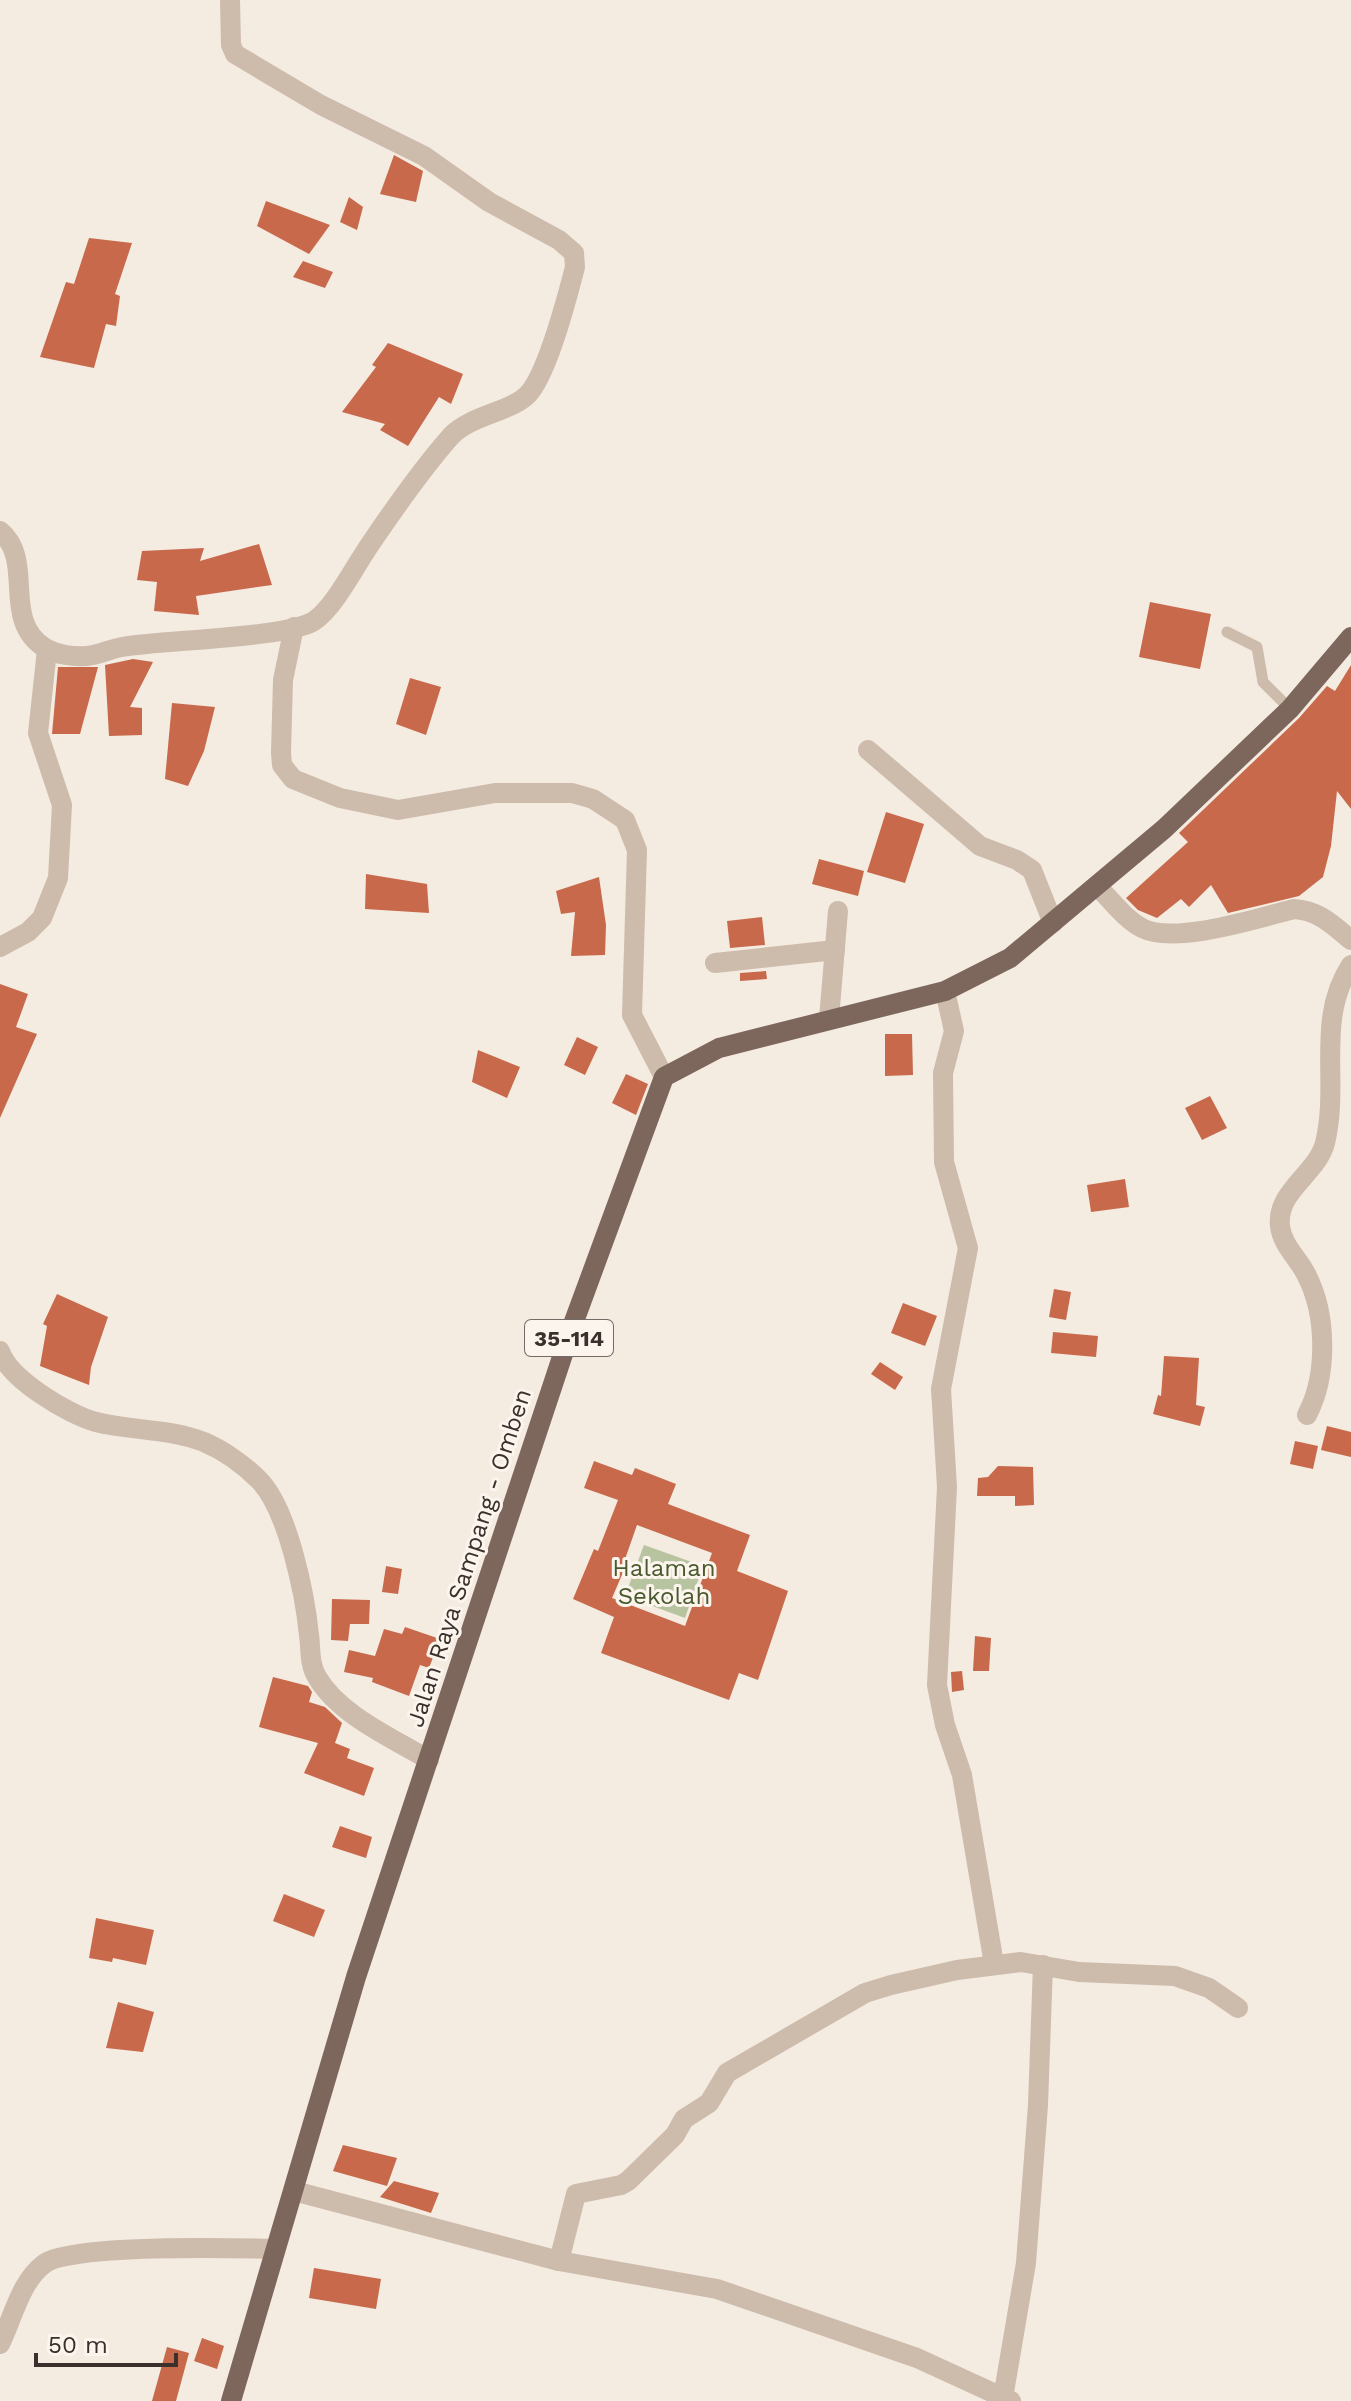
<svg xmlns="http://www.w3.org/2000/svg" width="1351" height="2401" font-family="'Work Sans',sans-serif">
<rect width="100%" height="100%" fill="#f4ebe1"/>
<polygon fill="#b8c4a0" points="644,1545 703,1566 685,1618 625,1596"/>
<g fill="#c8694b" fill-rule="evenodd">
<polygon points="394,155 423,171 416,202 380,194"/>
<polygon points="349,197 363,207 357,230 340,222"/>
<polygon points="266,201 330,225 309,254 257,226"/>
<polygon points="89,238 132,243 115,294 120,296 116,326 106,324 94,368 40,357 66,282 74,284"/>
<polygon points="303,261 333,272 325,288 293,277"/>
<polygon points="388,343 463,374 451,404 439,397 408,446 380,430 385,424 342,412 376,367 372,365"/>
<polygon points="259,544 272,585 196,596 199,615 154,611 157,582 137,580 142,551 204,548 200,561"/>
<polygon points="1150,602 1211,614 1200,669 1139,657"/>
<polygon points="133,659 153,662 130,707 142,708 142,735 109,736 105,665"/>
<polygon points="1351,665 1351,809 1337,791 1331,846 1323,877 1299,896 1228,913 1211,885 1189,907 1181,899 1157,918 1138,910 1126,898 1188,842 1179,833 1299,718 1327,686 1335,691"/>
<polygon points="58,667 98,667 80,734 52,734"/>
<polygon points="410,678 441,687 426,735 396,724"/>
<polygon points="172,703 215,707 204,751 188,786 165,779"/>
<polygon points="886,812 924,824 905,883 867,872"/>
<polygon points="819,859 864,871 858,896 812,884"/>
<polygon points="366,874 427,884 429,913 365,909"/>
<polygon points="599,877 606,925 605,955 571,956 575,912 561,914 556,891"/>
<polygon points="762,917 765,945 730,948 727,921"/>
<polygon points="766,971 767,979 740,981 740,973"/>
<polygon points="0,984 28,994 16,1027 37,1034 0,1118"/>
<polygon points="885,1034 912,1034 913,1075 885,1076"/>
<polygon points="577,1037 598,1047 585,1075 564,1065"/>
<polygon points="478,1050 520,1067 507,1098 472,1082"/>
<polygon points="626,1074 648,1084 636,1115 612,1103"/>
<polygon points="1210,1096 1227,1128 1202,1140 1185,1108"/>
<polygon points="1125,1179 1129,1207 1091,1212 1087,1185"/>
<polygon points="1054,1289 1071,1292 1066,1320 1049,1317"/>
<polygon points="57,1294 108,1317 91,1367 89,1385 40,1366 47,1326 43,1324"/>
<polygon points="903,1303 937,1316 925,1346 891,1333"/>
<polygon points="1053,1332 1098,1336 1096,1357 1051,1353"/>
<polygon points="1164,1356 1199,1358 1196,1405 1205,1407 1200,1426 1153,1414 1158,1395 1161,1396"/>
<polygon points="880,1362 903,1377 895,1390 871,1374"/>
<polygon points="1327,1426 1351,1432 1351,1457 1321,1450"/>
<polygon points="1295,1441 1318,1446 1313,1469 1290,1464"/>
<path d="M594,1461L632,1475L635,1468L676,1484L668,1504L750,1535L737,1571L788,1591L758,1680L739,1673L729,1700L601,1653L614,1617L573,1599L594,1549L598,1551L618,1500L584,1488ZM637,1525L712,1553L685,1626L612,1598L627,1563L624,1562Z"/>
<polygon points="998,1466 1033,1467 1034,1505 1015,1506 1015,1496 977,1496 978,1478 988,1477"/>
<polygon points="386,1566 402,1569 398,1594 382,1592"/>
<polygon points="332,1599 370,1600 369,1624 350,1624 348,1641 331,1640"/>
<polygon points="405,1627 440,1639 429,1668 420,1665 409,1696 372,1682 373,1678 344,1672 349,1650 375,1656 384,1629 402,1634"/>
<polygon points="975,1636 991,1638 989,1671 973,1671"/>
<polygon points="962,1671 964,1690 952,1692 951,1672"/>
<polygon points="273,1677 308,1686 312,1692 309,1702 325,1707 342,1723 335,1743 350,1749 347,1758 374,1768 364,1796 304,1773 318,1743 259,1727"/>
<polygon points="340,1826 372,1837 366,1858 332,1847"/>
<polygon points="284,1894 325,1910 314,1937 273,1921"/>
<polygon points="96,1918 154,1930 146,1965 113,1958 112,1962 89,1958"/>
<polygon points="118,2002 154,2012 143,2052 106,2048"/>
<polygon points="343,2145 397,2158 387,2186 333,2171"/>
<polygon points="394,2181 439,2193 431,2213 380,2197"/>
<polygon points="314,2268 381,2279 376,2309 309,2298"/>
<polygon points="202,2338 224,2346 217,2369 194,2361"/>
<polygon points="167,2347 189,2353 176,2401 152,2401"/>
</g>
<g fill="none" stroke-linecap="round" stroke-linejoin="round">
<polyline stroke="#cdbbac" stroke-width="11" points="1227,632 1257,647 1263,682 1290,709"/>
<g stroke="#cdbbac" stroke-width="20">
<path d="M0,531C36,561 0,619 45,648C57,655 74,657 87,656C99,655 110,649 122,647C162,640 287,638 314,621C335,607 356,564 371,543C396,506 422,469 451,436C472,414 514,412 530,392C549,368 567,298 575,267L574,253L559,240L489,202L424,156L321,105L235,54L231,45L230,0"/>
<polyline points="294,627 283,680 281,753 282,765 293,779 340,798 398,810 495,793 572,793 593,799 625,820 637,850 632,1015 664,1077"/>
<polyline points="868,750 980,846 1017,860 1032,870 1053,923"/>
<path d="M1097,886C1111,900 1125,919 1142,928C1174,945 1259,918 1294,909C1318,910 1333,925 1351,940"/>
<polyline points="0,947 28,932 42,918 58,878 62,805 38,733 47,650"/>
<polyline points="715,963 835,950"/>
<polyline points="945,991 954,1031 943,1073 944,1162 968,1248 941,1389 947,1487 937,1685 945,1725 962,1775 994,1964"/>
<polyline points="829,1019 838,911"/>
<path d="M0,1351C9,1379 69,1415 96,1422C132,1431 168,1428 204,1442C223,1450 244,1465 259,1480C288,1509 305,1595 309,1635C311,1649 309,1664 317,1677C339,1715 392,1738 429,1760"/>
<path d="M1307,1415C1328,1375 1327,1314 1306,1274C1298,1258 1282,1245 1280,1226C1276,1191 1317,1174 1325,1143C1340,1081 1315,1020 1351,965"/>
<polyline points="294,2191 559,2261 717,2289 917,2358 1011,2401"/>
<polyline points="559,2261 576,2194 621,2185 628,2181 675,2135 684,2119 709,2103 727,2073 865,1993 891,1985 957,1970 1021,1962 1079,1972 1175,1976 1209,1988 1238,2008"/>
<path d="M0,2344C13,2318 20,2282 44,2264C68,2244 235,2248 274,2249"/>
<polyline points="1003,2398 1026,2263 1038,2105 1043,1965"/>
</g>
<polyline stroke="#7d675c" stroke-width="20" points="231,2401 356,1977 572,1327 664,1077 719,1048 945,991 1010,958 1164,829 1290,709 1351,637"/>
</g>
<g text-anchor="middle" stroke-width="6" stroke-linejoin="round" paint-order="stroke">
<rect fill="#fbf5ee" stroke="#756b66" stroke-width="2" x="525" y="1320" width="88" height="36" rx="6"/>
<g font-size="22" font-weight="bold" fill="#3b302b">
<text x="569" y="1346">35-114</text>
</g>
<g font-size="24" fill="#3b302b" stroke="#fbf5ee">
<text transform="translate(469 1558) rotate(-72)" y="8">Jalan Raya Sampang - Omben</text>
</g>
<g font-size="24" fill="#4a5a2e" stroke="#fbf5ee">
<text x="664" y="1576">Halaman<tspan x="664" dy="28">Sekolah</tspan></text>
</g>
</g>
<path d="M36 2353v12h140v-12" fill="none" stroke="#3b302b" stroke-width="4"/>
<text x="48" y="2353" font-size="24" fill="#3b302b" stroke="#fbf5ee" stroke-width="6" paint-order="stroke">50 m</text>
</svg>
